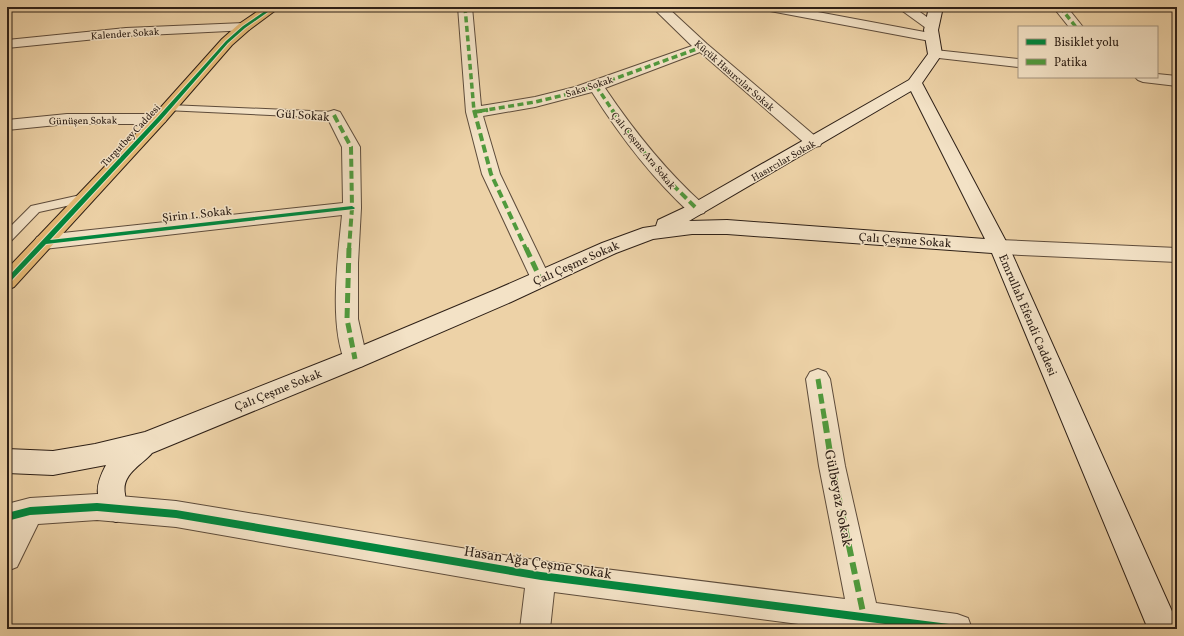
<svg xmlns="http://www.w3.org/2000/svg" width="1184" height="636" font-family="Vollkorn,serif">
<rect width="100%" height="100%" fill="#edd2a7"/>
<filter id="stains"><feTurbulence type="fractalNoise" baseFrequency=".005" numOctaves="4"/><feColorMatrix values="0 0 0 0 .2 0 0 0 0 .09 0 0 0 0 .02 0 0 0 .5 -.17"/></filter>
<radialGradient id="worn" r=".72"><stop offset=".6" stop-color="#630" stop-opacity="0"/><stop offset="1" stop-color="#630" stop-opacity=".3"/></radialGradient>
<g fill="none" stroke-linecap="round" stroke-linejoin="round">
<g stroke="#5e4c3b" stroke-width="2">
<g id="lane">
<polygon points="169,105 334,112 339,115 334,118 165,110 164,108 165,106"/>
<polygon points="85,194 89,195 91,198 89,201 39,212 11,241 7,242 7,230 31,206"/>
</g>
</g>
<g stroke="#5e4c3b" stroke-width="2">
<g id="street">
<path d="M458,7H472L481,106L535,97L575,87L692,46L652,7H667L707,44L822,142L820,146L814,147L808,146L700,52L605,88C634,131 665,170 704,205L706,209L704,213L697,215L690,213C652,178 620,136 592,92L535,107L483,116L500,174L550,278L547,283L540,286L533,283L482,174L466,112Z"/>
<polygon points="763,7 791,7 930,33 935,34 937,37 935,40 930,41 770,11 765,10"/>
<polygon points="897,7 913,7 938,25 936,28 926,28"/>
<polygon points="1053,7 1067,7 1083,27 1069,27"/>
<polygon points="244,23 249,24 251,27 249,30 126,36 7,48 7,40 126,28"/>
<polygon points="935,50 1019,59 1019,67 930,57 928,54 930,51"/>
<polygon points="1157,74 1177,76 1177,86 1143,82 1138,80 1135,77 1157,77"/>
<path d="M334,110L340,112L360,147L361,208L358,263V319L367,359L363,366L355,368L347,366C328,329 338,256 342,215L44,249L37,247L34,242L37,237L44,235L343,203L342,147L326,115L328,112Z"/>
<polygon points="67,114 159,114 165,116 167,119 165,122 159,124 67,124 7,130 7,120"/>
<polygon points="999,240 1177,248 1177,262 999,254 992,252 989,247 992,242"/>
<polygon points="818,369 826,372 830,379 845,466 876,603 957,614 968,618 972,629 837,629 554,592 550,629 520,629 525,588 176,527 97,520 38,524 17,567 7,571 7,504 30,498 97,494 176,501 541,561 845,599 819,466 806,379 810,372"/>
</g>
</g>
<g stroke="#2e2017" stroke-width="2">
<path id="secondary" d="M929,7H943L938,30L942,54L922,83L1009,247L1175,618L1177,629H1148L992,253L727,234H692L653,239L616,253L511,302L363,366L152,453C142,465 121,474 125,494C125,499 128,504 130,509L126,518L116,522L106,518C96,495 94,488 106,465L53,475L7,473V449L53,451L95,444L145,432L347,352L495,290L602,243L643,228L656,226L658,220L690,205L909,80L928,54L924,30ZM911,91L985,239L727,220L689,221Z"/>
</g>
<g stroke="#2e2017" stroke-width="2">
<polygon id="primary" points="264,7 280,7 249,30 232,45 165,122 14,287 7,290 7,269 153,116 222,39 239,24"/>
</g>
<use href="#lane" fill="#f3e2c6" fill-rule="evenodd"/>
<use href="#street" fill="#f3e2c6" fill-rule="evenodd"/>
<use href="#secondary" fill="#f3e2c6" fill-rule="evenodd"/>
<use href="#primary" fill="#e6b974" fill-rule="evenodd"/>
<g stroke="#509a3d" stroke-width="3.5" stroke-dasharray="6 3.5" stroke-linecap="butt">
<polyline points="465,7 474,111"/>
<polyline points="1060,7 1076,27"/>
<polyline points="7,46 8,44"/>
<polyline points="596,86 613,111"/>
<polyline points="480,111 535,102 581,91 702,47"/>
</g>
<g stroke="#509a3d" stroke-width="4" stroke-dasharray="8 4" stroke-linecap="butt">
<polyline points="474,110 491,174 526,249"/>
<polyline points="612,110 655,167 697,209"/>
<polyline points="474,112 488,110"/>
<polyline points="334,115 351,147 352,208 349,249"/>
</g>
<g stroke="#509a3d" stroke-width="5" stroke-dasharray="10 5" stroke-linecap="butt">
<polyline points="349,248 347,319 355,359"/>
<polyline points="526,248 540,278"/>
<polyline points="818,379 825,422"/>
</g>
<polyline stroke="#509a3d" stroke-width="6" stroke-dasharray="12 6" stroke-linecap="butt" points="825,421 832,466 864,617"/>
<g stroke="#f3e2c6" stroke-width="2">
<g id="cycleway">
<polygon points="271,7 275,7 245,28 228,43 161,120 50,240 352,206 355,208 354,209 46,244 9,283 7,284 7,278 157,118 226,41 243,26"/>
<polygon points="97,503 176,510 541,572 957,625 960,626 961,629 924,629 541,580 176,518 97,511 30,515 7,521 7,513 30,507"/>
</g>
</g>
<use href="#cycleway" fill="#00873e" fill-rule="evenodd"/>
</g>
<g text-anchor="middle" stroke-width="3" stroke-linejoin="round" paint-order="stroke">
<g font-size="10" fill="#2e2017" stroke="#f3e2c6">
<text transform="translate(125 33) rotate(-4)" y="4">Kalender Sokak</text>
<text transform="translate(735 75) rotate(41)" y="4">Küçük Hasırcılar Sokak</text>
<text transform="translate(589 86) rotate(-18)" y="4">Saka Sokak</text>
<text transform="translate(83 120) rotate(-1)" y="4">Günüşen Sokak</text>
<text transform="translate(130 135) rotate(-47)" y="4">Turgutbey Caddesi</text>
<text transform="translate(644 150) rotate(51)" y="4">Çalı Çeşme Ara Sokak</text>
<text transform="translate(783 160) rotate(-30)" y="4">Hasırcılar Sokak</text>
</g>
<g font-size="12" fill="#2e2017" stroke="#f3e2c6">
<text transform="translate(303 115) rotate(4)" y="4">Gül Sokak</text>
<text transform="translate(197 214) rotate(-6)" y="4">Şirin 1. Sokak</text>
<text transform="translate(905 240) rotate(4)" y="4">Çalı Çeşme Sokak</text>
<text transform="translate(576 263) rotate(-24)" y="4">Çalı Çeşme Sokak</text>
<text transform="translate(1028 315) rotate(67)" y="4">Emrullah Efendi Caddesi</text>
<text transform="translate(278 390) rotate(-22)" y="4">Çalı Çeşme Sokak</text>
</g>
<g font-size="14" fill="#2e2017" stroke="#f3e2c6">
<text transform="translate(839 498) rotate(79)" y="5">Gülbeyaz Sokak</text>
<text transform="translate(538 562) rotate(9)" y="5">Hasan Ağa Çeşme Sokak</text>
</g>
</g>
<rect width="1184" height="636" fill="none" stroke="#edd2a7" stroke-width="24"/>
<rect x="8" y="8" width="1168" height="620" fill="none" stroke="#2e2017" stroke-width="2"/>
<rect x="12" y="12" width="1160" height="612" fill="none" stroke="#2e2017"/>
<rect x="1018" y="26" width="140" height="52" fill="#f3e2c6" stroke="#a49480"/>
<rect x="1026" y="39" width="20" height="6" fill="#00873e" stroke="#a49480"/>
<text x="1054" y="46" font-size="12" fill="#2e2017">Bisiklet yolu</text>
<rect x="1026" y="59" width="20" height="6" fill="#509a3d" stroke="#a49480"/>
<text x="1054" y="66" font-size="12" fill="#2e2017">Patika</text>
<rect width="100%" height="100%" filter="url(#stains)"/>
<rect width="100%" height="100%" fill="url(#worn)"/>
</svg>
